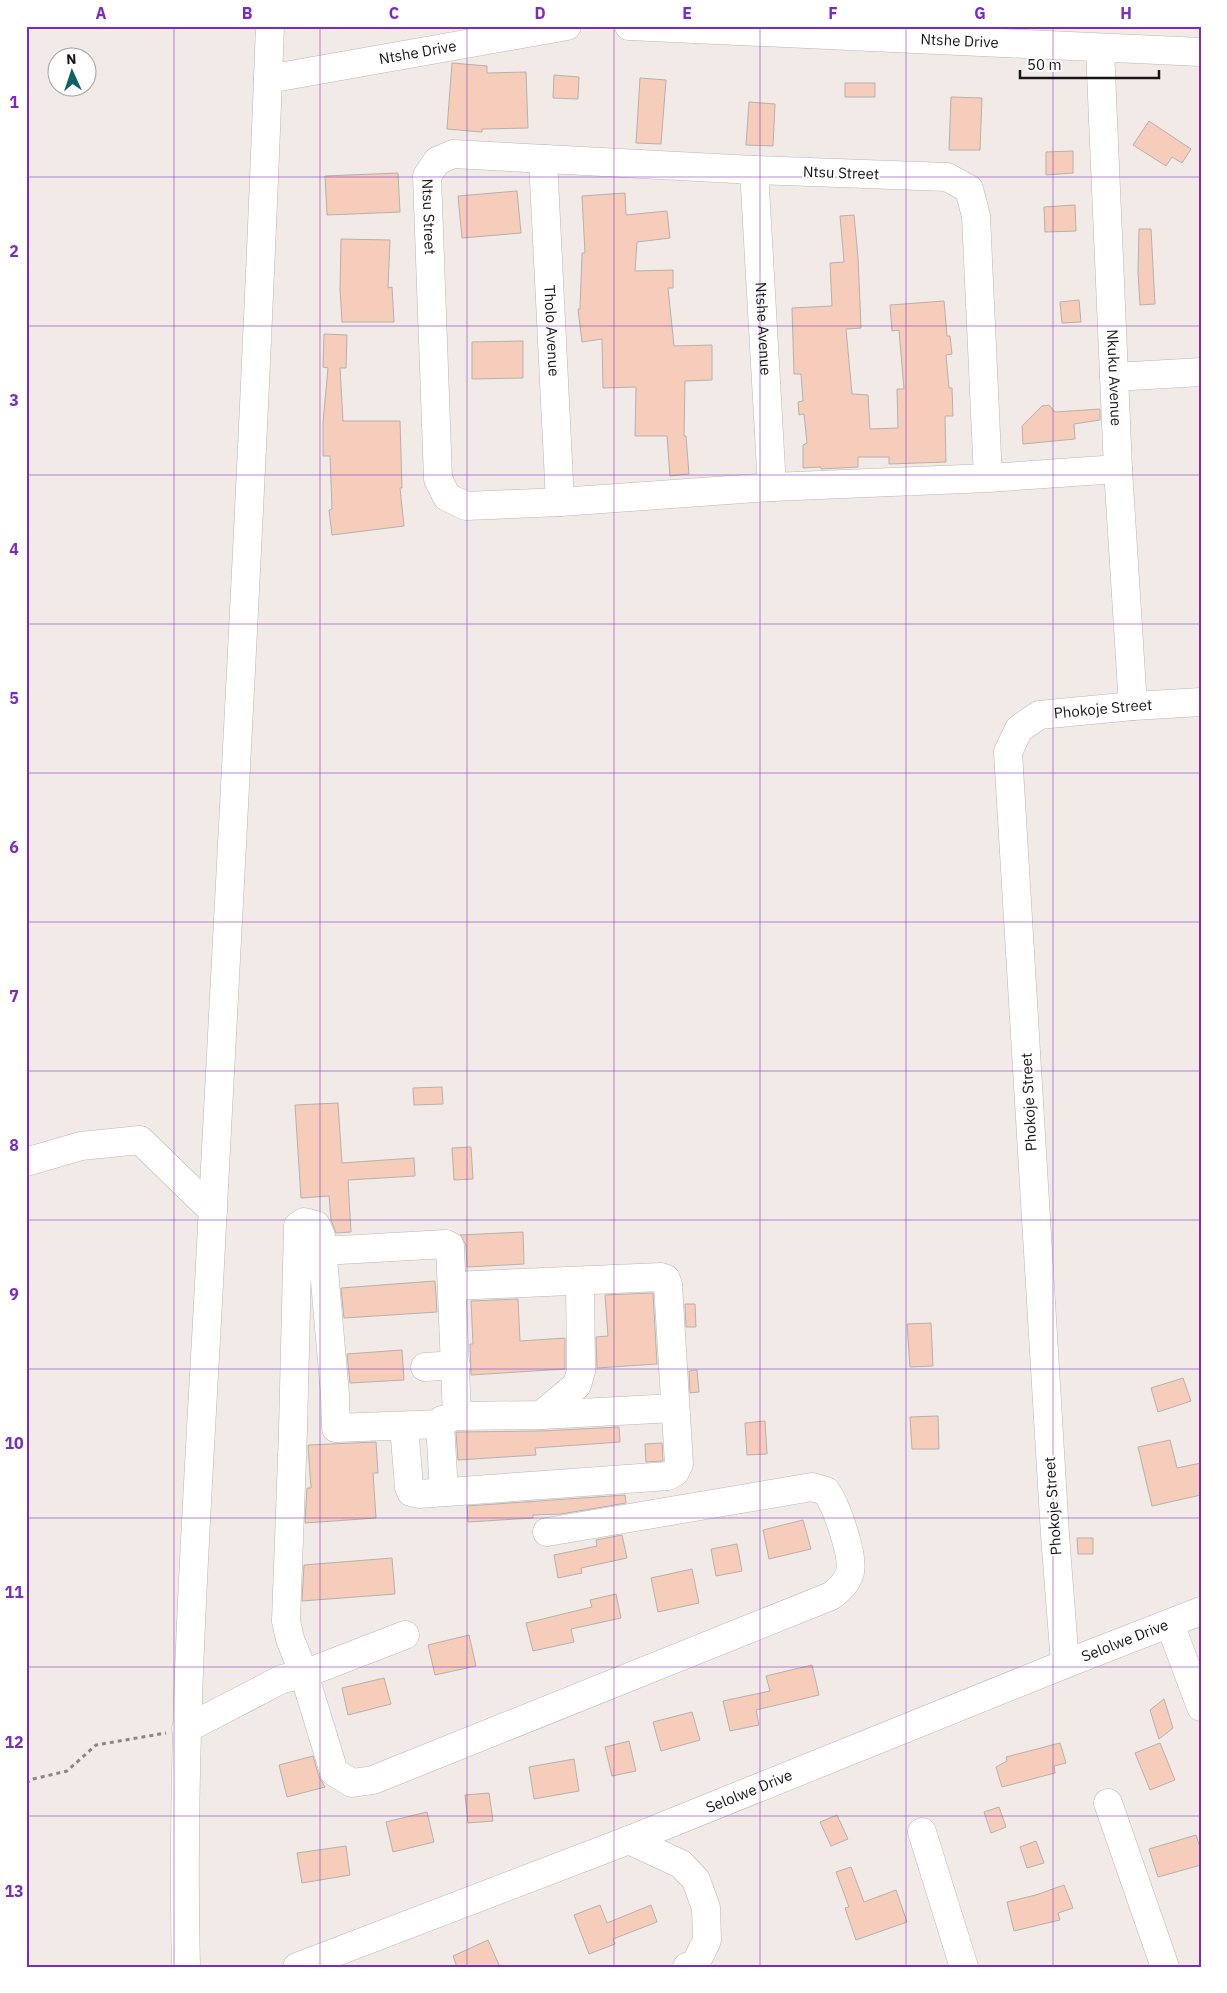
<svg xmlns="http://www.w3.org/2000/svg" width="1227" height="1993" font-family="'IBM Plex Sans',sans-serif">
<rect width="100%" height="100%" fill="#f1eae7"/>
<g fill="#f6cdbb" stroke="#b7b0ad">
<polygon points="452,63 487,66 487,73 526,72 528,128 482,129 482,132 447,129"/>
<polygon points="554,75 579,77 578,99 553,98"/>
<polygon points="640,78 666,80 661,144 636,143"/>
<rect x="845" y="83" width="30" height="14"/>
<polygon points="951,97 982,98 980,150 949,150"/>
<polygon points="749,102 775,104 773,146 746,145"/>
<polygon points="1149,121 1191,149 1182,163 1172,157 1166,166 1133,145"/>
<polygon points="1073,151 1073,173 1046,175 1046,152"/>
<polygon points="398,173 400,212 327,215 325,176"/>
<polygon points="517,191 521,233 462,238 458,196"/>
<polygon points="625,193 626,215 667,211 670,238 637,242 635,271 673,270 673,288 668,288 674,346 712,345 712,380 685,381 684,436 686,436 689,474 670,476 667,436 635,436 636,387 603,388 602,339 582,342 578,309 580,309 582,253 585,253 582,196"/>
<polygon points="1075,205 1076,231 1045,232 1044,207"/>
<polygon points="854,215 858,257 861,328 846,329 852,394 868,395 870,429 898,428 897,389 904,389 899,330 892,331 890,305 944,301 947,336 950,336 952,354 946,355 949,388 952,388 953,416 945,416 946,462 889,464 889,457 858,457 858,467 821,469 821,467 803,468 803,445 807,443 804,414 799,415 798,402 803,401 801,374 794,374 792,308 832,306 830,263 844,262 840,216"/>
<polygon points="1139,229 1151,229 1155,304 1140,305 1138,271"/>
<polygon points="341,239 390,240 388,288 392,287 394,322 342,322 340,289"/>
<polygon points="1079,300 1081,322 1062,323 1060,302"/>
<polygon points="324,334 347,335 346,368 340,368 343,421 400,421 402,488 400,488 404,526 332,535 329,510 332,509 330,456 323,456 323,422 328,368 323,367"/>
<polygon points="523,341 523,378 472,379 472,342"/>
<polygon points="1049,405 1055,412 1100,409 1100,420 1074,424 1075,439 1023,444 1022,426 1042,406"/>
<polygon points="442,1087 443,1104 414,1105 413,1088"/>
<polygon points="338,1103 342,1163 414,1158 415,1176 348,1180 351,1232 336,1233 331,1220 329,1196 301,1198 295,1105"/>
<polygon points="471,1147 473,1179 454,1180 452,1148"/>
<polygon points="523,1232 524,1264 467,1267 466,1245 460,1235"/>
<polygon points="435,1281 437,1312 344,1318 341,1288"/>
<polygon points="653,1293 657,1364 597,1368 596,1337 608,1336 605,1295"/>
<polygon points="518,1299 520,1341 565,1338 565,1369 471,1375 470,1344 473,1344 471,1301"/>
<polygon points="685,1304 695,1304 696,1327 686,1327"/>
<polygon points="931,1323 933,1366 910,1367 907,1324"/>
<polygon points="402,1350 404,1380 350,1383 347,1354"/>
<polygon points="697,1370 699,1392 690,1393 689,1371"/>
<polygon points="1183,1378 1191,1401 1158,1412 1151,1388"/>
<polygon points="938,1416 939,1449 912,1449 910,1417"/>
<polygon points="765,1421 767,1454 747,1455 745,1423"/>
<polygon points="619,1427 620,1442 535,1448 536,1455 458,1460 456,1432 459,1432 541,1431"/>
<polygon points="1170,1440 1177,1468 1201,1463 1201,1495 1152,1506 1138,1447"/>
<polygon points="376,1442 378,1473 373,1473 376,1518 305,1523 307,1488 311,1488 308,1445"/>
<polygon points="662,1443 663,1461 646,1462 645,1444"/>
<polygon points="625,1495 626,1503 561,1514 533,1515 533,1518 468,1522 467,1506"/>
<polygon points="803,1520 811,1549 769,1559 763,1530"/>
<polygon points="622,1535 627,1558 581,1568 582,1573 558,1578 554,1555 597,1546 596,1540"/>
<polygon points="1077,1538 1093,1538 1093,1554 1078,1554"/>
<polygon points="737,1544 742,1571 716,1576 711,1549"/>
<polygon points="392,1558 395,1594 302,1601 304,1565"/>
<polygon points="692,1569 699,1603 658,1612 651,1578"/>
<polygon points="616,1594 621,1618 571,1629 574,1642 533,1651 526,1623 592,1607 590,1600"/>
<polygon points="469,1635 476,1666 435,1675 428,1645"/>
<polygon points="812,1665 819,1695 756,1710 759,1725 730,1731 723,1701 770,1691 766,1676"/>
<polygon points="384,1678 391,1704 348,1715 342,1688"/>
<polygon points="1164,1699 1173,1728 1159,1739 1150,1710"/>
<polygon points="692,1712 700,1740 661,1751 653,1722"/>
<polygon points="629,1741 636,1771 612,1776 605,1747"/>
<polygon points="1060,1743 1066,1763 1054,1766 1055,1773 1002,1787 996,1767 1007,1761 1006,1757"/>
<polygon points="1160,1743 1175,1780 1150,1790 1135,1753"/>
<polygon points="313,1756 319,1777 325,1787 287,1797 279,1765"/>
<polygon points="574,1759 579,1791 534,1799 529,1767"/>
<polygon points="489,1793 493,1821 468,1823 465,1795"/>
<polygon points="999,1807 1006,1827 991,1833 984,1812"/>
<polygon points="427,1812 434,1842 393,1852 386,1822"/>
<polygon points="837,1815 848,1839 831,1846 820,1822"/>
<polygon points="1196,1835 1201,1850 1201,1865 1158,1877 1149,1849"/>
<polygon points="1036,1841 1044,1863 1027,1868 1020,1847"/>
<polygon points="346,1846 350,1875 302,1883 297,1853"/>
<polygon points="851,1867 864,1902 896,1890 907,1922 856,1940 845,1908 849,1907 836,1872"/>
<polygon points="1064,1885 1073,1908 1058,1913 1060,1920 1014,1931 1007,1902 1036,1895"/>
<polygon points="600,1905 607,1923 651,1905 657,1922 613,1939 615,1944 589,1954 574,1915"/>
<polygon points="488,1940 500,1967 457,1967 453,1956"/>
</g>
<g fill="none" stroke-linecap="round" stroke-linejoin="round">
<g stroke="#bcb5b3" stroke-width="29">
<g id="minor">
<path id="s1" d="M629,26L1201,52"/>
<path id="s2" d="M1100,49L1118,469L1133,706"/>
<path id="s3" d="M268,79L567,26"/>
<path id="s4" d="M543,159L560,502"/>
<path id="s5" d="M754,170L772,487"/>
<polyline points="1114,377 1201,372"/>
<path id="s6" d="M988,478L976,216L969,189L947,177L754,170L453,154L437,161L427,176L438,479L447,497L466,506L560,502L772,487L988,478L1118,469"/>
<polyline points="26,1162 81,1146 140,1140 213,1211"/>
<polyline points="322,1251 446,1244 450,1246 457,1416"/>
<polyline points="425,1367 456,1365"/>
<polyline points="541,1415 577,1385 581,1371 580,1281"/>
<path d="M440,1424L336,1428L335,1395L321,1236L316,1225L304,1222L298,1226L293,1430L286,1621L290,1639L304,1674L334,1772L352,1783L373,1780L831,1596C840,1589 847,1583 850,1572C854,1555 836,1505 826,1491L812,1487L547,1532"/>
<polyline points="404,1426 409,1487 411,1492 419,1494 668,1476 675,1472 679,1464 668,1285 666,1279 661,1277 453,1286"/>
<polyline points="444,1492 440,1424 442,1420 457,1416 541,1415 675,1408"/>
<polyline points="1170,1624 1201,1707"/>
<path id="s7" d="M1065,1664L1055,1535L1008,752L1019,729L1039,715L1133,706L1201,702"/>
<polyline points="186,1729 282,1679 304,1674 405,1635"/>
<polyline points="1108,1803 1165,1967"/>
<polyline points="922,1832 964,1967"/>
<polyline points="629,1840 681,1864 696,1880 706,1908 707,1940 696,1963 687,1967"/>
<path d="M186,1967C180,1726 199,1485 211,1245C232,839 255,433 270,26"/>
<path id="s8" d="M297,1967L629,1840L1065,1664L1201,1611"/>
</g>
</g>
<polyline stroke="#8b8684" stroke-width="3" stroke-dasharray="4 4" stroke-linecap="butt" points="26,1783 33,1779 67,1771 96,1745 166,1733"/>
<use href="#minor" stroke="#fff" stroke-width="28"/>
</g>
<path fill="none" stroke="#7b2cbf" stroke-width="1" stroke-opacity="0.55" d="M174,26V1967M320,26V1967M467,26V1967M614,26V1967M760,26V1967M906,26V1967M1053,26V1967M26,177H1201M26,326H1201M26,475H1201M26,624H1201M26,773H1201M26,922H1201M26,1071H1201M26,1220H1201M26,1369H1201M26,1518H1201M26,1667H1201M26,1816H1201"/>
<g text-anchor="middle" stroke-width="4" stroke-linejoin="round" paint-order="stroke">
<g font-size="15" fill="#181615" stroke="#fff">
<text dy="5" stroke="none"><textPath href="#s1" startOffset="331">Ntshe Drive</textPath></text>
<text dy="5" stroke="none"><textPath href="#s3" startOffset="152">Ntshe Drive</textPath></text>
<text transform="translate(841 173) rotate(2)" y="5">Ntsu Street</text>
<text dy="5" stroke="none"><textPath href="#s6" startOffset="886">Ntsu Street</textPath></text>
<text dy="5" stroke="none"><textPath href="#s5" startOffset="159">Ntshe Avenue</textPath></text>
<text dy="5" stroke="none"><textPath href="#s4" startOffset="172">Tholo Avenue</textPath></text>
<text dy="5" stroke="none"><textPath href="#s2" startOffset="329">Nkuku Avenue</textPath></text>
<text dy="5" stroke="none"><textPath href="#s7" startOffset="1028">Phokoje Street</textPath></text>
<text transform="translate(1029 1102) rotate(-93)" y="5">Phokoje Street</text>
<text transform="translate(1053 1506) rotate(-94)" y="5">Phokoje Street</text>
<text dy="5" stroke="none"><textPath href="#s8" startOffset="890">Selolwe Drive</textPath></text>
<text dy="5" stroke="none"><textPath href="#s8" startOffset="485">Selolwe Drive</textPath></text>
</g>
</g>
<rect width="1227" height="1993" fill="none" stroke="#ffffff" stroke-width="55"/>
<g transform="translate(72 72) rotate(357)"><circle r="24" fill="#ffffff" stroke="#a3a2a1"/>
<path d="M0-4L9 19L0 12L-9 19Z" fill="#116265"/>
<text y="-8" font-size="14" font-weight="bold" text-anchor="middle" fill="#181615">N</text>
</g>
<path d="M1020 70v8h139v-8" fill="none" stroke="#181615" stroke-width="2.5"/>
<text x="1027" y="70" font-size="15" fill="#181615" stroke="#ffffff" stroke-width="4" paint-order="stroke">50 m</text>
<rect x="28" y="28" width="1172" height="1938" fill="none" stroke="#7b2cbf" stroke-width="2"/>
<g font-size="16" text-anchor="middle" font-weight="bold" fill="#7b2cbf">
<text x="101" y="19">A</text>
<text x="247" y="19">B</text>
<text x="394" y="19">C</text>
<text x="540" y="19">D</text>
<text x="687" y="19">E</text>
<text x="833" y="19">F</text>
<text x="980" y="19">G</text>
<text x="1126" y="19">H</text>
<text x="14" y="108">1</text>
<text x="14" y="257">2</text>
<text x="14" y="406">3</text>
<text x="14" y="555">4</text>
<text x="14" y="704">5</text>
<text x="14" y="853">6</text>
<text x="14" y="1002">7</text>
<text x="14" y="1151">8</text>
<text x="14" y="1300">9</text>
<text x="14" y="1449">10</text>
<text x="14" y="1598">11</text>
<text x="14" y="1748">12</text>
<text x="14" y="1897">13</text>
</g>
</svg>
